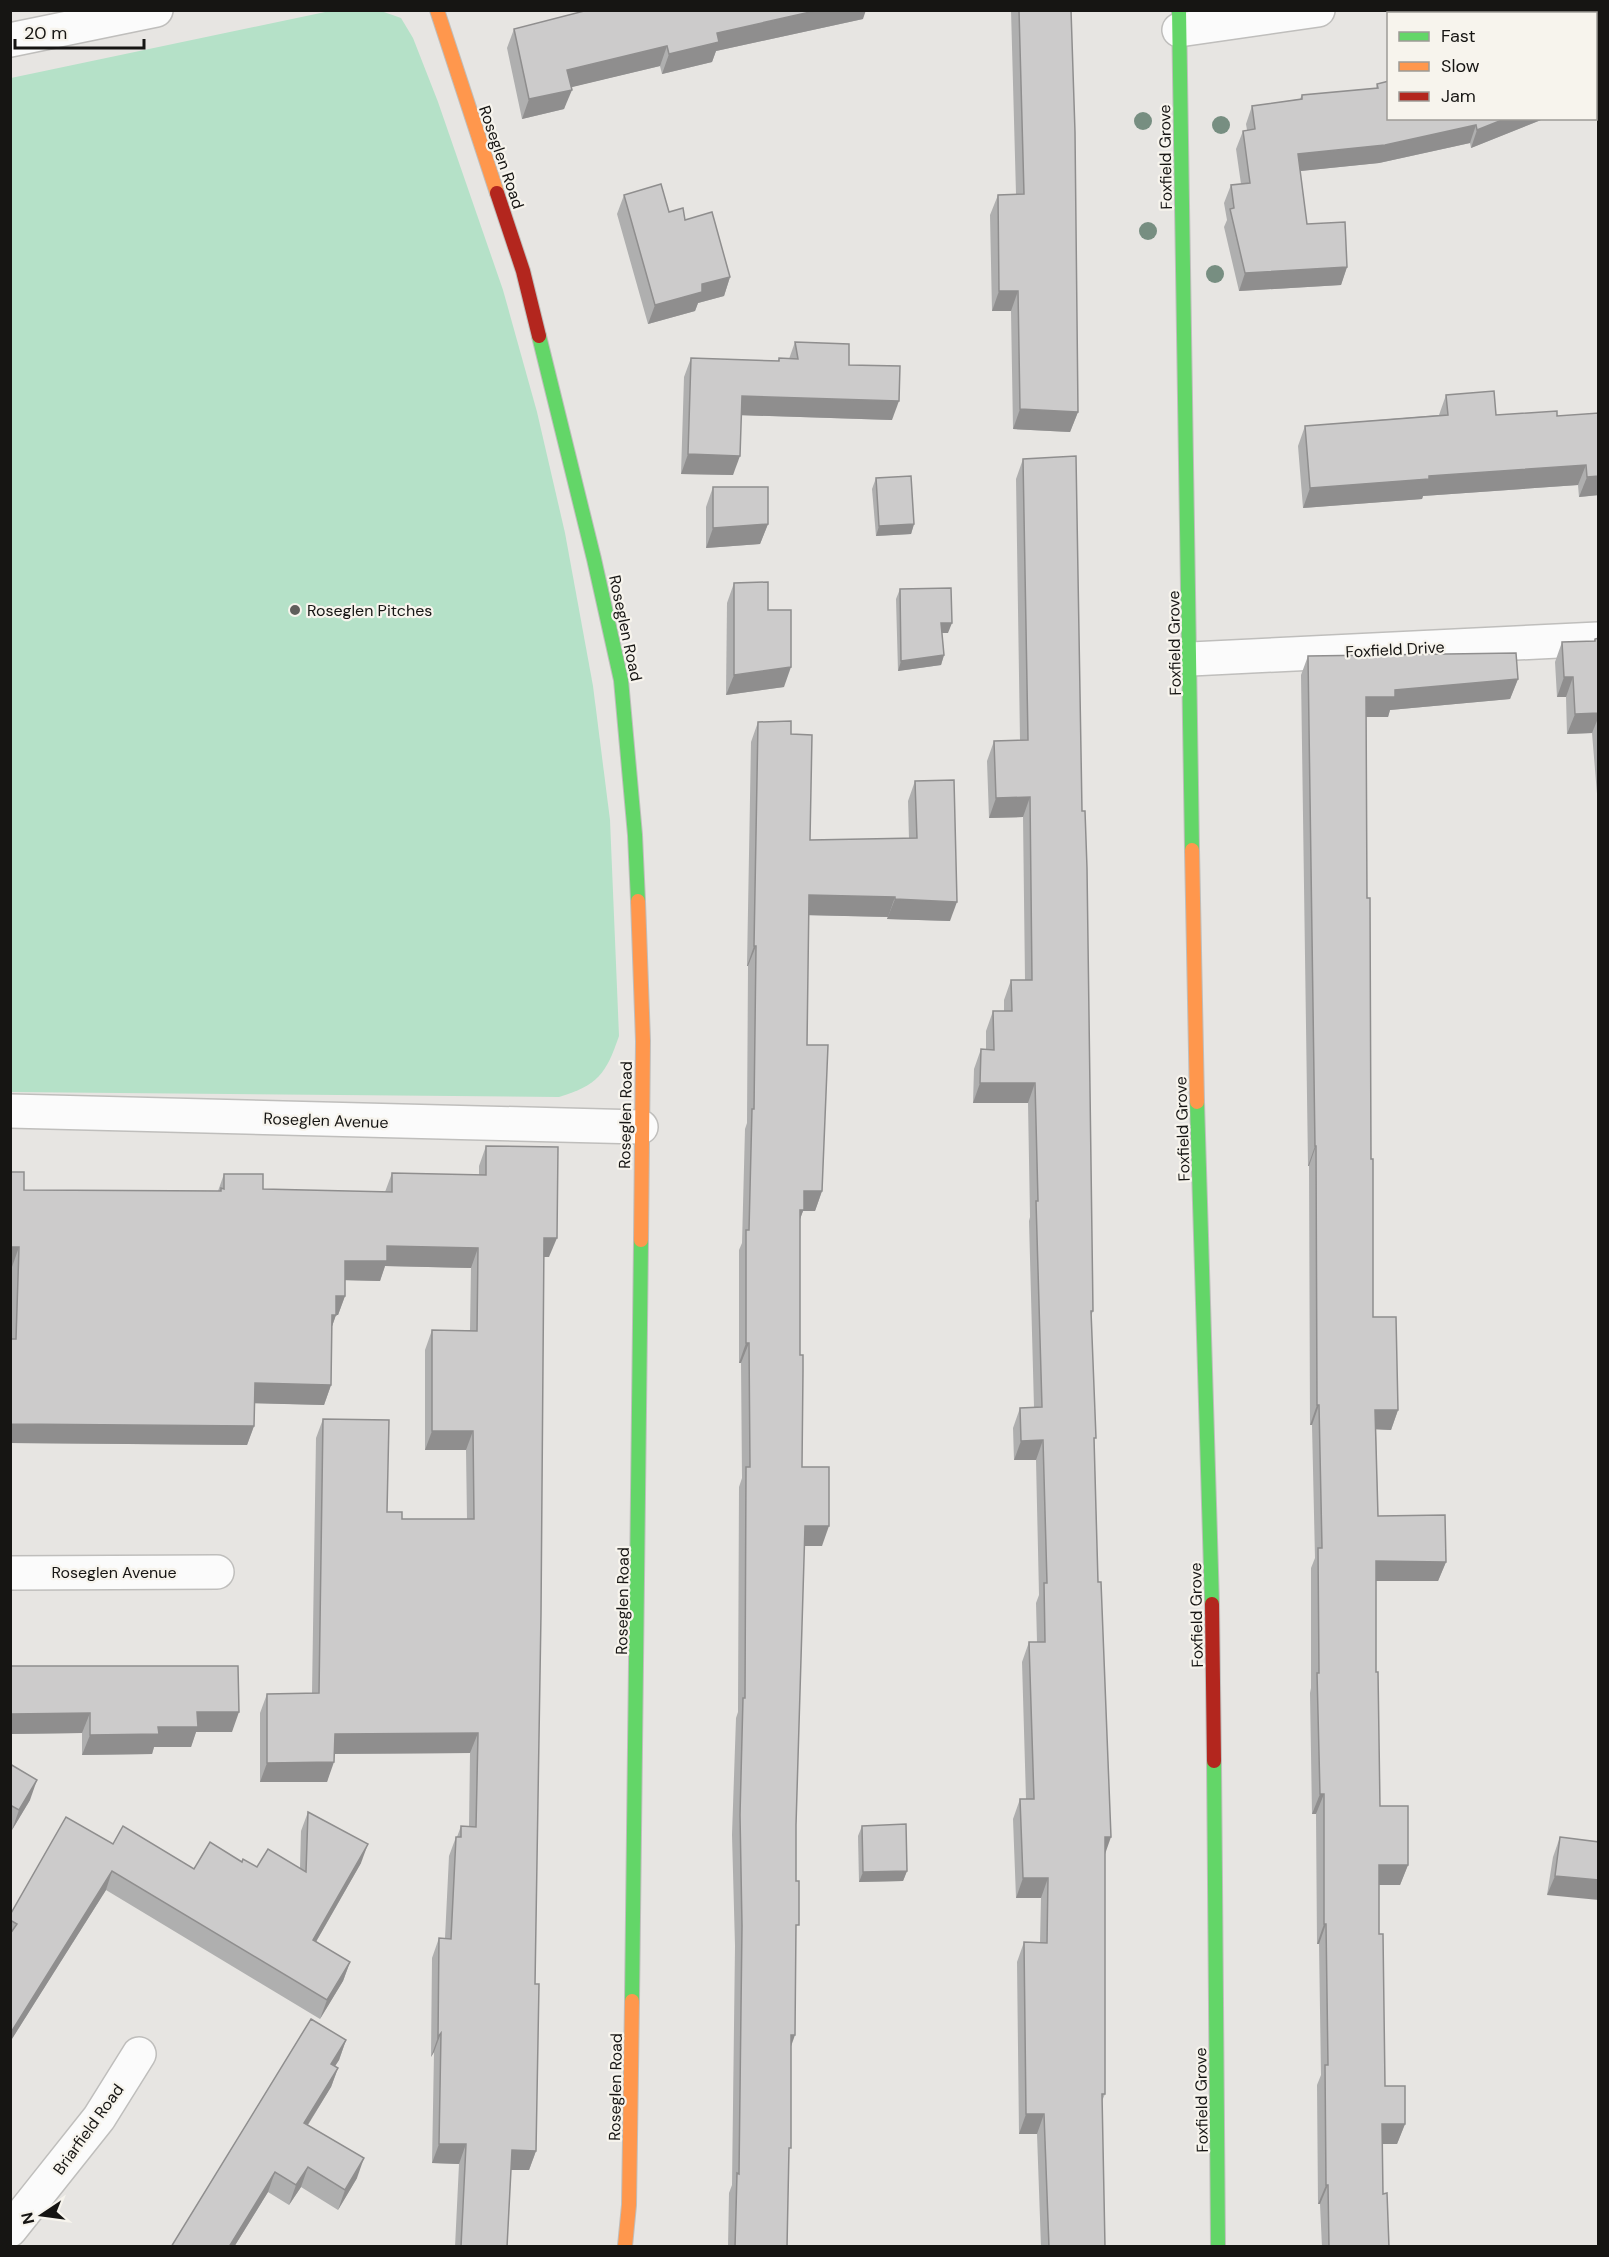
<svg xmlns="http://www.w3.org/2000/svg" width="1609" height="2257" font-family="'DM Sans',sans-serif">
<rect width="100%" height="100%" fill="#e7e5e2"/>
<path fill="#b5e1c8" d="M330,11H381L401,18L413,38L438,102L503,290L537,412L565,533L593,686L610,820L619,1036C606,1074 598,1085 559,1097L11,1092V78Z"/>
<g fill="none" stroke-linecap="round" stroke-linejoin="round">
<g stroke="#bfbebc" stroke-width="36">
<g id="street">
<polyline points="1179,30 1318,10"/>
<polyline points="10,40 156,10"/>
<polyline points="1191,659 1598,639"/>
<polyline points="10,1111 641,1127"/>
<polyline points="10,1573 217,1572"/>
<polyline points="10,2230 99,2118 139,2054"/>
</g>
</g>
<g stroke="#bfbebc" stroke-width="16">
<g id="fast">
<polyline points="1179,10 1192,850"/>
<polyline points="539,336 594,559 621,680 635,835 638,901"/>
<polyline points="1197,1102 1212,1604"/>
<polyline points="1214,1761 1218,2246"/>
<polyline points="632,2001 641,1240"/>
</g>
</g>
<g stroke="#bfbebc" stroke-width="16">
<g id="slow">
<polyline points="437,10 497,193"/>
<polyline points="1192,850 1197,1102"/>
<polyline points="638,901 643,1041 641,1240"/>
<polyline points="625,2246 629,2205 632,2001"/>
</g>
</g>
<g stroke="#bfbebc" stroke-width="16">
<g id="jam">
<polyline points="497,193 523,271 539,336"/>
<polyline points="1212,1604 1214,1761"/>
</g>
</g>
<use href="#street" stroke="#fbfbfb" stroke-width="33"/>
<use href="#fast" stroke="#63d668" stroke-width="14"/>
<use href="#slow" stroke="#ff974d" stroke-width="14"/>
<use href="#jam" stroke="#b3261e" stroke-width="14"/>
</g>
<g fill="#778e81">
<circle cx="1143" cy="121" r="9"/>
<circle cx="1221" cy="125" r="9"/>
<circle cx="1148" cy="231" r="9"/>
<circle cx="1215" cy="274" r="9"/>
</g>
<g fill="#afafaf">
<polygon points="1011,10 1071,10 1078,412 1070,432 1013,429 1011,311 992,311 990,215 998,195 1016,194"/>
<polygon points="863,19 716,51 712,62 662,74 660,66 571,87 564,109 522,119 507,48 514,29"/>
<polygon points="1377,84 1546,118 1471,148 1470,143 1379,163 1300,171 1307,224 1347,267 1341,285 1239,291 1224,227 1227,220 1224,203 1231,185 1241,184 1236,149 1243,131 1247,130 1246,124 1252,106 1300,99 1302,95 1376,88"/>
<polygon points="624,195 669,212 685,220 730,277 724,296 698,303 695,311 648,324 617,214"/>
<polygon points="795,342 849,365 892,420 741,415 733,475 681,474 684,377 691,358 778,361 779,358 789,359"/>
<polygon points="1446,395 1496,415 1557,416 1599,413 1599,495 1579,497 1578,485 1423,496 1422,499 1303,508 1298,446 1305,426 1439,415"/>
<polygon points="1023,459 1082,811 1093,1311 1091,1316 1105,1854 1105,2094 1102,2101 1105,2247 1041,2247 1037,2134 1019,2134 1017,1962 1024,1942 1040,1943 1041,1898 1016,1898 1013,1819 1020,1799 1026,1799 1022,1662 1029,1642 1037,1642 1036,1603 1039,1595 1036,1460 1014,1460 1013,1428 1020,1408 1034,1407 1029,1221 1030,1217 1028,1103 973,1103 974,1069 981,1049 986,1049 986,1031 993,1011 1004,1011 1004,1000 1011,980 1025,980 1023,817 989,818 987,761 994,741 1020,740 1016,479"/>
<polygon points="876,478 914,524 911,534 876,536 872,489"/>
<polygon points="713,487 768,524 760,544 706,548 706,507"/>
<polygon points="734,583 784,687 726,695 727,603"/>
<polygon points="900,589 948,633 942,633 944,655 941,665 898,671 896,599"/>
<polygon points="1599,638 1599,818 1592,733 1567,734 1566,697 1557,697 1555,662 1562,642 1594,641 1595,639"/>
<polygon points="1308,656 1518,679 1510,699 1390,710 1388,717 1366,717 1367,898 1373,1317 1398,1410 1391,1430 1376,1429 1378,1516 1446,1562 1438,1581 1376,1581 1376,1672 1380,1806 1408,1865 1400,1885 1379,1885 1379,1934 1385,2086 1405,2124 1397,2144 1382,2144 1383,2194 1389,2247 1322,2247 1320,2204 1318,2204 1317,2085 1321,2075 1319,1944 1317,1944 1316,1814 1312,1814 1310,1693 1311,1688 1311,1568 1315,1558 1312,1425 1310,1425 1309,1166 1308,1166 1301,675"/>
<polygon points="758,722 791,734 810,840 909,839 908,801 915,781 950,921 887,919 888,917 808,915 807,1045 822,1191 815,1211 803,1211 800,1219 800,1355 802,1467 822,1546 804,1546 796,1825 796,1933 791,2045 787,2247 728,2247 729,2193 732,2185 735,1946 732,1835 736,1718 738,1712 739,1487 742,1478 741,1363 739,1363 739,1250 742,1243 745,1129 747,1123 748,966 747,966 751,742"/>
<polygon points="486,1146 549,1257 544,1257 535,1984 536,2151 529,2170 511,2170 507,2247 455,2247 459,2164 432,2163 434,2052 431,2057 432,1958 439,1938 445,1938 449,1856 456,1837 457,1837 461,1826 469,1826 470,1753 334,1754 327,1782 260,1782 260,1713 267,1694 312,1693 316,1438 323,1419 387,1512 402,1519 467,1519 466,1450 425,1450 425,1350 432,1330 470,1330 471,1268 385,1266 380,1281 345,1280 345,1296 338,1315 336,1315 332,1326 331,1385 324,1405 254,1403 254,1426 247,1445 10,1443 10,1311 12,1267 10,1267 10,1172 24,1190 218,1191 224,1174 263,1189 385,1192 392,1173 479,1175 479,1166"/>
<polygon points="10,1666 232,1732 196,1732 191,1747 154,1747 152,1754 82,1755 82,1733 10,1734"/>
<polygon points="10,1764 30,1800 12,1830 10,1829"/>
<polygon points="308,1812 361,1863 316,1942 350,1962 343,1981 320,2019 106,1890 10,2042 10,1915 113,1844 194,1869 242,1862 257,1867 300,1868 301,1831"/>
<polygon points="862,1826 907,1871 903,1881 859,1882 858,1836"/>
<polygon points="1560,1837 1599,1842 1547,1895 1553,1857"/>
<polygon points="346,2040 339,2060 335,2066 338,2068 331,2087 308,2125 357,2178 338,2210 301,2187 289,2205 268,2192 234,2247 171,2247"/>
</g>
<g fill="#8f8e8e">
<polygon points="819,10 866,10 863,19 716,51 712,62 662,74 669,54 717,33"/>
<polygon points="667,46 660,66 560,90 567,70"/>
<polygon points="1599,82 1599,97 1596,99 1596,83"/>
<polygon points="572,90 564,109 522,119 529,99"/>
<polygon points="1507,118 1546,118 1471,148 1477,130"/>
<polygon points="1476,125 1470,143 1379,163 1291,172 1298,154"/>
<polygon points="1347,267 1341,285 1239,291 1245,273"/>
<polygon points="730,277 724,296 698,303 695,311 648,324 655,305 702,284"/>
<polygon points="999,291 1018,291 1011,311 992,311"/>
<polygon points="742,396 899,401 892,420 735,415"/>
<polygon points="1020,409 1078,412 1070,432 1013,429"/>
<polygon points="688,454 740,456 733,475 681,474"/>
<polygon points="1586,465 1578,485 1423,496 1422,499 1303,508 1310,488 1429,476"/>
<polygon points="1599,476 1599,495 1579,497 1587,477"/>
<polygon points="768,524 760,544 706,548 713,528"/>
<polygon points="914,524 911,534 876,536 879,526"/>
<polygon points="941,623 952,623 948,633 937,633"/>
<polygon points="944,655 941,665 898,671 901,661"/>
<polygon points="791,667 784,687 726,695 734,675"/>
<polygon points="1564,677 1573,677 1566,697 1557,697"/>
<polygon points="1518,679 1510,699 1390,710 1388,717 1359,717 1366,697 1395,690"/>
<polygon points="1599,713 1599,716 1592,733 1567,734 1575,714"/>
<polygon points="1030,797 1023,817 989,818 996,798"/>
<polygon points="809,895 895,897 888,917 801,915"/>
<polygon points="895,899 957,902 950,921 887,919"/>
<polygon points="754,946 756,946 748,966 747,966"/>
<polygon points="980,1083 1035,1083 1028,1103 973,1103"/>
<polygon points="1315,1146 1316,1146 1309,1166 1308,1166"/>
<polygon points="804,1191 822,1191 815,1211 803,1211 796,1230"/>
<polygon points="544,1238 557,1238 549,1257 537,1257"/>
<polygon points="387,1246 478,1248 471,1268 385,1266 380,1281 338,1280 345,1261"/>
<polygon points="10,1247 19,1247 12,1267 10,1267"/>
<polygon points="336,1296 345,1296 338,1315 336,1315 329,1335"/>
<polygon points="746,1343 749,1343 741,1363 739,1363"/>
<polygon points="255,1383 331,1385 324,1405 247,1403"/>
<polygon points="1317,1405 1319,1405 1312,1425 1310,1425"/>
<polygon points="1375,1410 1398,1410 1391,1430 1368,1429"/>
<polygon points="10,1424 254,1426 247,1445 10,1443"/>
<polygon points="432,1431 473,1431 466,1450 425,1450"/>
<polygon points="1043,1440 1036,1460 1014,1460 1021,1441"/>
<polygon points="805,1526 829,1526 822,1546 798,1546"/>
<polygon points="1376,1561 1446,1562 1438,1581 1369,1581"/>
<polygon points="197,1712 239,1712 232,1732 196,1732 191,1747 154,1747 152,1754 82,1755 90,1735"/>
<polygon points="90,1713 82,1733 10,1734 10,1714"/>
<polygon points="478,1733 470,1753 328,1754 335,1734"/>
<polygon points="334,1762 327,1782 260,1782 267,1763"/>
<polygon points="37,1780 30,1800 12,1830 19,1810"/>
<polygon points="1320,1794 1324,1794 1316,1814 1312,1814"/>
<polygon points="1105,1837 1111,1837 1104,1857"/>
<polygon points="368,1844 361,1863 306,1959 313,1940"/>
<polygon points="1379,1865 1408,1865 1400,1885 1372,1885"/>
<polygon points="112,1871 106,1890 10,2042 10,2034"/>
<polygon points="907,1871 903,1881 859,1882 863,1872"/>
<polygon points="1555,1876 1599,1880 1599,1900 1547,1895"/>
<polygon points="1023,1878 1048,1878 1041,1898 1016,1898"/>
<polygon points="1324,1924 1326,1924 1319,1944 1317,1944"/>
<polygon points="350,1962 343,1981 320,2019 327,2000"/>
<polygon points="441,2033 434,2052 431,2057 438,2037"/>
<polygon points="791,2035 795,2035 788,2055"/>
<polygon points="346,2040 339,2060 324,2083 331,2064"/>
<polygon points="338,2068 331,2087 297,2142 304,2123"/>
<polygon points="1026,2114 1044,2114 1037,2134 1019,2134"/>
<polygon points="1382,2124 1405,2124 1397,2144 1375,2144"/>
<polygon points="439,2144 466,2144 459,2164 432,2163"/>
<polygon points="512,2150 536,2151 529,2170 505,2170"/>
<polygon points="364,2158 357,2178 338,2210 345,2190"/>
<polygon points="308,2167 301,2187 289,2205 296,2185"/>
<polygon points="275,2172 268,2192 234,2247 229,2247"/>
<polygon points="1326,2185 1328,2185 1320,2204 1318,2204"/>
</g>
<g fill="#cccbcb" stroke="#8f8e8e" stroke-width="1.5">
<polygon points="588,10 819,10 717,33 719,42 669,54 667,46 567,70 572,90 529,99 514,29"/>
<polygon points="1019,10 1071,10 1075,132 1078,412 1020,409 1018,291 999,291 998,195 1024,194"/>
<polygon points="1599,20 1599,82 1596,83 1596,22"/>
<polygon points="1389,81 1389,118 1507,118 1477,130 1476,125 1385,145 1298,154 1307,224 1345,222 1347,267 1245,273 1230,209 1234,208 1231,185 1250,183 1243,131 1255,129 1252,106 1302,99 1302,95 1378,88 1377,84"/>
<polygon points="661,184 669,212 683,208 685,220 712,212 730,277 702,284 702,292 655,305 624,195"/>
<polygon points="795,342 849,344 849,365 900,366 899,401 742,396 740,456 688,454 691,358 779,361 779,358 798,359"/>
<polygon points="1494,391 1496,415 1557,411 1557,416 1599,413 1599,476 1587,477 1586,465 1429,476 1429,479 1310,488 1305,426 1448,415 1446,395"/>
<polygon points="1076,456 1082,811 1085,811 1087,868 1093,1311 1091,1311 1096,1438 1094,1438 1098,1582 1101,1582 1111,1837 1105,1837 1105,2094 1102,2094 1105,2247 1049,2247 1044,2114 1026,2114 1024,1942 1047,1943 1048,1878 1023,1878 1020,1799 1034,1799 1029,1642 1045,1642 1044,1583 1047,1583 1043,1440 1021,1441 1020,1408 1042,1407 1036,1201 1038,1201 1035,1083 980,1083 981,1049 994,1050 993,1011 1012,1011 1011,980 1032,980 1030,797 996,798 994,741 1028,740 1023,459"/>
<polygon points="911,476 914,524 879,526 876,478"/>
<polygon points="713,487 768,487 768,524 713,528"/>
<polygon points="768,582 768,610 791,610 791,667 734,675 734,583"/>
<polygon points="951,588 952,623 941,623 944,655 901,661 900,589"/>
<polygon points="1599,638 1599,713 1575,714 1573,677 1564,677 1562,642 1595,641 1595,639"/>
<polygon points="1516,653 1518,679 1395,690 1395,697 1366,697 1367,898 1370,898 1371,1159 1373,1159 1373,1317 1396,1317 1398,1410 1375,1410 1378,1516 1445,1515 1446,1562 1376,1561 1376,1672 1378,1672 1380,1806 1408,1806 1408,1865 1379,1865 1379,1934 1383,1934 1385,2086 1405,2086 1405,2124 1382,2124 1383,2194 1387,2193 1389,2247 1329,2247 1328,2185 1326,2185 1325,2065 1328,2065 1326,1924 1324,1924 1324,1794 1320,1794 1317,1673 1319,1673 1318,1548 1322,1548 1319,1405 1317,1405 1316,1146 1315,1146 1308,656"/>
<polygon points="791,721 791,734 812,735 810,840 917,838 915,781 954,780 957,902 895,899 895,897 809,895 807,1045 828,1045 822,1191 804,1191 804,1210 800,1210 800,1355 803,1355 803,1371 802,1467 829,1467 829,1526 805,1526 796,1825 796,1881 799,1881 799,1925 796,1925 795,2035 791,2035 791,2148 789,2148 787,2247 735,2247 737,2173 739,2174 742,1926 740,1815 743,1698 745,1698 746,1467 750,1467 749,1343 746,1343 746,1230 749,1230 752,1109 754,1109 756,946 754,946 758,722"/>
<polygon points="486,1146 558,1147 557,1238 544,1238 541,1614 535,1984 539,1984 536,2151 512,2150 507,2247 461,2247 466,2144 439,2144 441,2033 438,2037 439,1938 451,1939 456,1837 461,1837 461,1826 476,1827 478,1733 335,1734 334,1762 267,1763 267,1694 319,1693 323,1419 389,1420 387,1512 402,1512 402,1519 474,1519 473,1431 432,1431 432,1330 477,1331 478,1248 387,1246 387,1261 345,1261 345,1296 336,1296 336,1315 332,1315 331,1385 255,1383 254,1426 10,1424 10,1339 16,1339 19,1247 10,1247 10,1172 24,1172 24,1190 221,1191 221,1188 224,1189 224,1174 263,1174 263,1189 392,1192 392,1173 486,1175"/>
<polygon points="10,1666 238,1666 239,1712 197,1712 198,1727 158,1727 159,1734 90,1735 90,1713 10,1714"/>
<polygon points="10,1764 37,1780 19,1810 10,1805"/>
<polygon points="308,1812 368,1844 313,1940 350,1962 327,2000 112,1871 10,2034 10,1934 17,1924 10,1920 10,1915 66,1817 113,1844 123,1826 194,1869 210,1842 242,1862 243,1859 257,1867 268,1849 306,1872"/>
<polygon points="906,1824 907,1871 863,1872 862,1826"/>
<polygon points="1560,1837 1599,1842 1599,1880 1555,1876"/>
<polygon points="311,2019 346,2040 331,2064 338,2068 304,2123 364,2158 345,2190 308,2167 296,2185 275,2172 229,2247 171,2247"/>
</g>
<circle fill="#5f5e5b" stroke="#f7f4ed" stroke-width="2" cx="295" cy="610" r="6"/>
<g text-anchor="middle" stroke-width="4.5" stroke-linejoin="round" paint-order="stroke">
<g font-size="16" fill="#161513" stroke="#f7f4ed">
<text transform="translate(502 157) rotate(71)" y="6">Roseglen Road</text>
<text transform="translate(1165 157) rotate(-91)" y="6">Foxfield Grove</text>
<text transform="translate(626 628) rotate(78)" y="6">Roseglen Road</text>
<text transform="translate(1174 643) rotate(-91)" y="6">Foxfield Grove</text>
<text transform="translate(1395 649) rotate(-3)" y="6">Foxfield Drive</text>
<text transform="translate(625 1115) rotate(-89)" y="6">Roseglen Road</text>
<text transform="translate(326 1120) rotate(2)" y="6">Roseglen Avenue</text>
<text transform="translate(1182 1129) rotate(-92)" y="6">Foxfield Grove</text>
<text x="114" y="1578">Roseglen Avenue</text>
<text transform="translate(622 1601) rotate(-89)" y="6">Roseglen Road</text>
<text transform="translate(1196 1615) rotate(-91)" y="6">Foxfield Grove</text>
<text transform="translate(615 2087) rotate(-89)" y="6">Roseglen Road</text>
<text transform="translate(1201 2100) rotate(-91)" y="6">Foxfield Grove</text>
<text transform="translate(88 2129) rotate(-54)" y="6">Briarfield Road</text>
</g>
<g font-size="16" fill="#161513" stroke="#f7f4ed" text-anchor="start">
<text x="307" y="616">Roseglen Pitches</text>
</g>
</g>
<rect width="1609" height="2257" fill="none" stroke="#161513" stroke-width="24"/>
<rect x="1387" y="12" width="210" height="108" fill="#f7f4ed" stroke="#9d9b96" stroke-width="1.5"/>
<rect x="1399" y="32" width="30" height="9" fill="#63d668" stroke="#9d9b96" stroke-width="1.5"/>
<text x="1441" y="42" font-size="18" fill="#161513">Fast</text>
<rect x="1399" y="62" width="30" height="9" fill="#ff974d" stroke="#9d9b96" stroke-width="1.5"/>
<text x="1441" y="72" font-size="18" fill="#161513">Slow</text>
<rect x="1399" y="92" width="30" height="9" fill="#b3261e" stroke="#9d9b96" stroke-width="1.5"/>
<text x="1441" y="102" font-size="18" fill="#161513">Jam</text>
<g transform="translate(42 2215) rotate(257)" stroke="#f7f4ed" stroke-width="4.5" paint-order="stroke">
<path d="M0-4.5L10 22L0 15L-10 22Z" fill="#161513"/>
<text y="-9" font-size="16" font-weight="bold" text-anchor="middle" fill="#161513">N</text>
</g>
<path d="M15 39v9h129v-9" fill="none" stroke="#161513" stroke-width="3"/>
<text x="24" y="39" font-size="18" fill="#161513" stroke="#f7f4ed" stroke-width="4.5" paint-order="stroke">20 m</text>
</svg>
